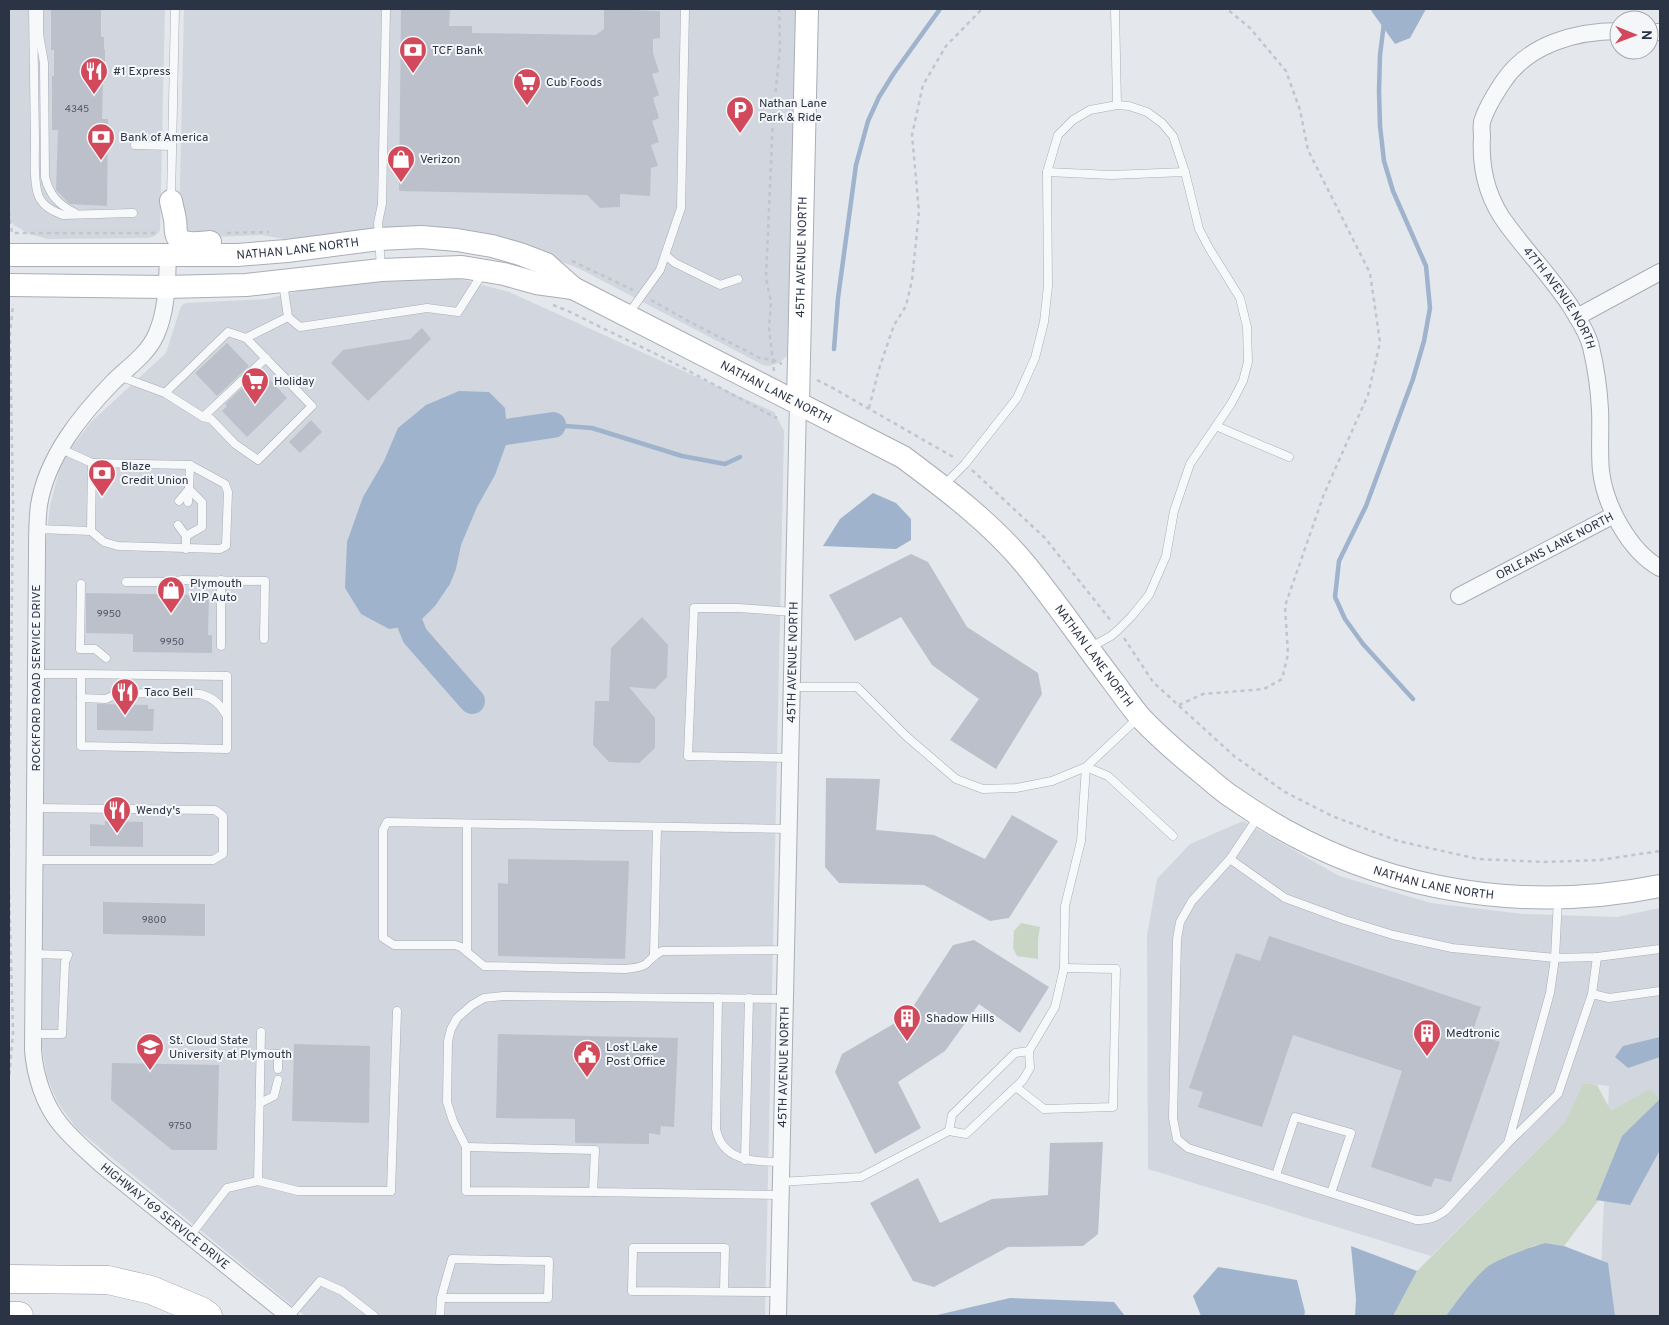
<svg xmlns="http://www.w3.org/2000/svg" width="1669" height="1325" font-family="Overpass,sans-serif">
<rect width="100%" height="100%" fill="#e4e7ec"/>
<g fill="#d2d6de">
<polygon points="9,9 165,9 160,230 155,236 148,238 48,239 29,234 14,225 9,217"/>
<polygon points="184,9 797,9 787,356 779,363 769,366 763,365 580,269 517,244 297,241 261,235 186,238 179,226"/>
<polygon points="453,277 509,292 774,412 784,431 765,1316 305,1316 77,1129 58,1103 47,1077 42,1047 46,541 50,506 59,471 67,454 91,422 166,353 180,309 182,305 186,303 267,299 303,290 383,281"/>
<polygon points="1243,821 1339,876 1431,903 1523,914 1617,917 1660,908 1660,1316 1599,1316 1609,1086 1583,1083 1565,1122 1431,1256 1148,1169 1147,936 1157,879 1190,844"/>
</g>
<g fill="#c9d6c5">
<polygon points="1021,923 1040,927 1038,940 1038,959 1017,956 1013,948 1014,931"/>
<polygon points="1583,1083 1597,1085 1611,1111 1650,1089 1660,1099 1622,1136 1598,1201 1564,1246 1545,1243 1533,1246 1446,1316 1393,1316 1417,1271 1565,1122"/>
</g>
<g fill="#9fb4cc">
<polygon points="1370,9 1426,9 1410,38 1395,44"/>
<polygon points="459,391 489,392 505,408 508,439 495,475 477,507 461,545 456,569 450,584 435,606 416,625 389,629 361,614 345,588 347,542 363,497 384,461 398,428 426,405"/>
<polygon points="873,493 896,503 911,519 911,540 896,549 823,546 840,519"/>
<polygon points="1660,1037 1660,1057 1628,1068 1615,1057 1623,1046"/>
<polygon points="1660,1099 1660,1150 1630,1205 1596,1200 1622,1136"/>
<path d="M1545,1243L1564,1246L1608,1263L1615,1316H1446C1459,1299 1471,1281 1487,1267C1496,1260 1533,1246 1545,1243Z"/>
<polygon points="1351,1246 1417,1271 1393,1316 1355,1316 1356,1299"/>
<polygon points="1218,1267 1297,1280 1305,1312 1304,1316 1201,1316 1193,1296"/>
<polygon points="1010,1298 1114,1302 1125,1316 933,1316"/>
</g>
<g fill="none" stroke-linecap="round" stroke-linejoin="round">
<g stroke="#9fb4cc" stroke-width="4.5">
<polyline points="1384,23 1380,55 1379,91 1380,126 1384,161 1393,191 1426,266 1430,308 1424,341 1413,379 1366,506 1339,561 1335,597 1345,619 1363,644 1413,699"/>
<polyline points="834,349 838,298 856,165 868,121 879,97 894,73 940,9"/>
<polyline points="553,425 592,428 682,456 725,464 740,457"/>
</g>
<g stroke="#9fb4cc" stroke-width="26">
<polyline points="472,437 553,425"/>
<polyline points="397,592 415,636 472,701"/>
</g>
</g>
<g fill="#bbc0ca">
<polygon points="51,9 101,9 101,37 104,37 104,49 105,49 105,82 103,82 102,119 108,119 107,206 70,204 56,190 58,130 52,130 52,76 54,76 54,50 51,50"/>
<polygon points="401,9 450,9 449,26 472,26 472,33 596,35 604,29 604,9 660,11 660,38 653,39 653,53 659,72 652,74 659,95 653,98 659,118 652,121 659,142 651,145 658,166 651,168 650,196 620,194 620,207 600,208 587,195 399,191"/>
<polygon points="422,328 431,339 368,401 331,363 343,350 410,339"/>
<polygon points="227,343 249,366 217,396 195,373"/>
<polygon points="263,372 287,398 247,437 222,411 227,406 225,404 257,374 259,376"/>
<polygon points="311,420 322,432 300,453 289,442"/>
<polygon points="911,554 928,562 967,627 1038,673 1042,694 996,769 950,740 979,699 932,665 901,617 855,641 829,595"/>
<polygon points="86,593 209,595 208,635 212,635 212,653 133,652 133,634 86,633"/>
<polygon points="642,617 668,645 667,677 655,689 629,687 655,718 655,748 639,763 609,762 593,745 595,701 609,701 611,648"/>
<polygon points="97,704 148,705 148,709 154,709 153,731 97,730"/>
<polygon points="826,778 880,779 876,830 934,835 985,859 1012,815 1058,841 1009,918 990,921 924,885 839,883 825,867"/>
<polygon points="105,821 143,822 143,847 90,846 90,824 105,825"/>
<polygon points="508,859 629,861 625,959 498,956 498,883 508,884"/>
<polygon points="103,902 205,904 205,936 103,934"/>
<polygon points="1269,936 1481,1007 1472,1033 1500,1042 1451,1182 1435,1178 1431,1187 1371,1167 1402,1071 1293,1035 1262,1127 1198,1107 1203,1092 1189,1088 1236,953 1260,961"/>
<polygon points="974,940 1049,987 1020,1033 979,1004 945,1051 898,1082 921,1128 875,1154 835,1072 842,1054 907,1016 953,945"/>
<polygon points="498,1034 678,1038 674,1127 661,1126 660,1135 649,1133 649,1144 575,1143 575,1119 496,1118"/>
<polygon points="294,1044 370,1046 369,1123 292,1121"/>
<polygon points="112,1063 219,1065 217,1150 172,1150 111,1100"/>
<polygon points="1103,1142 1098,1234 1083,1246 1008,1247 934,1287 913,1281 870,1203 918,1178 940,1223 992,1199 1048,1195 1050,1143"/>
</g>
<g fill="none" stroke-linecap="round" stroke-linejoin="round">
<g stroke="#a9aeb7" stroke-width="9">
<g id="lane">
<path d="M33,9C34,52 34,96 35,140C35,155 33,183 39,197C44,207 53,211 63,215L133,213"/>
<path d="M39,9V34L44,63L45,177C50,196 58,204 75,213"/>
<polyline points="1115,9 1117,105"/>
<polyline points="135,145 172,146"/>
<polyline points="1047,172 1111,175 1185,172"/>
<polyline points="171,199 175,9"/>
<polyline points="665,255 675,263 720,285 738,279"/>
<polyline points="381,268 378,223 382,204 386,9"/>
<polyline points="629,313 660,270 681,208 685,9"/>
<polyline points="288,317 300,327 427,308 458,312 482,274"/>
<polyline points="119,376 165,393 203,417 211,419 235,444 258,460 312,406 246,338 288,317 283,283"/>
<polyline points="165,393 228,332 246,338"/>
<polyline points="203,417 266,358"/>
<polyline points="1216,426 1289,457"/>
<polyline points="61,449 92,463"/>
<polyline points="944,485 965,464 1017,398 1035,358 1044,322 1048,286 1047,172 1058,135 1073,120 1090,110 1117,105 1129,106 1147,112 1162,123 1173,136 1185,172 1199,229 1209,248 1240,298 1247,327 1248,362 1243,381 1231,404 1190,464 1174,511 1166,556 1149,595 1131,617 1118,630 1111,636 1091,647"/>
<polyline points="179,501 189,489"/>
<polyline points="188,502 189,489"/>
<polyline points="178,525 186,536"/>
<polyline points="37,529 91,531 104,542 118,546 220,549 226,546 228,492 225,484 190,465 92,463 91,531"/>
<polyline points="186,549 186,536 202,527 202,502 189,489 190,465"/>
<polyline points="126,582 174,582 182,580 265,581 264,639"/>
<polyline points="81,584 80,649 95,649 106,658"/>
<polyline points="221,646 221,580"/>
<polyline points="36,674 81,674 81,746 227,749 227,676 81,674"/>
<polyline points="791,687 857,687 906,736 956,779 983,789 1016,788 1052,781 1086,767 1108,776 1173,836"/>
<path d="M81,698L106,699L118,693L200,694C212,697 220,703 226,715"/>
<polyline points="789,758 688,756 694,608 738,608 794,612"/>
<polyline points="1230,859 1258,817"/>
<polyline points="35,860 213,860 223,854 223,816 215,810 35,808"/>
<polyline points="1558,898 1555,958 1597,957 1660,949"/>
<path d="M786,950L662,951C654,955 652,958 646,964C640,968 632,968 625,969L484,966L461,947L455,945H394L383,938V830L387,822L788,829"/>
<polyline points="467,952 467,824"/>
<polyline points="654,954 657,827"/>
<polyline points="1592,994 1597,957"/>
<path d="M718,998L716,1129C722,1161 754,1162 781,1162"/>
<polyline points="33,1034 62,1034 65,962 68,955 34,954"/>
<polyline points="1029,1051 1055,1007 1064,968 1065,906 1081,841 1086,767 1138,718"/>
<polyline points="261,1053 278,1054 278,1069"/>
<polyline points="1016,1087 1044,1109 1113,1107 1116,969 1064,968"/>
<polyline points="260,1103 274,1096 278,1080"/>
<path d="M1508,1143L1550,993L1555,958L1452,948L1393,935L1345,920L1285,898L1230,859L1192,901L1180,922L1177,939L1173,1118L1177,1139L1188,1148L1416,1220C1428,1220 1435,1218 1445,1211L1508,1143L1558,1094L1592,994L1609,998L1660,991"/>
<polyline points="466,1147 595,1150 593,1192 780,1195"/>
<polyline points="745,1160 749,998"/>
<polyline points="1276,1175 1295,1117 1351,1133 1331,1193"/>
<polyline points="258,1181 298,1191 391,1191 397,1011"/>
<polyline points="780,1182 861,1177 949,1131 966,1134 1023,1080 1030,1068 1029,1051 1015,1053 952,1115 949,1131"/>
<polyline points="593,1192 466,1191 466,1147 453,1121 447,1102 448,1041 451,1029 457,1018 472,1005 484,998 503,996 785,999"/>
<polyline points="190,1236 227,1188 258,1181 261,1032"/>
<polyline points="724,1291 725,1248 633,1248 632,1291 778,1292"/>
<polyline points="290,1316 320,1281 342,1291 374,1316"/>
<polyline points="440,1316 441,1298 452,1259 549,1261 548,1298 441,1298"/>
</g>
</g>
<g stroke="#a9aeb7" stroke-width="18">
<g id="street">
<path id="s1" d="M1619,31C1576,31 1528,44 1503,82C1495,94 1486,108 1482,122C1481,127 1482,133 1482,137C1480,169 1488,200 1508,226C1528,253 1552,278 1571,307C1578,319 1588,333 1591,347C1596,368 1599,389 1600,410C1601,430 1599,451 1601,471C1605,505 1629,551 1660,568"/>
<polyline points="1649,32 1660,32"/>
<path id="s2" d="M168,256C167,282 167,311 156,335C147,355 128,367 113,382C80,416 47,457 39,505C37,520 37,535 37,551L33,1050C35,1076 44,1105 61,1125C73,1140 89,1153 103,1166L289,1316"/>
<polyline points="1577,317 1660,272"/>
<path id="s3" d="M1459,596L1614,515"/>
<path id="s4" d="M778,1316L798,402"/>
</g>
</g>
<g stroke="#a9aeb7" stroke-width="24">
<g id="secondary">
<path d="M171,201C172,207 174,213 175,220C176,224 175,228 176,232C178,247 199,243 210,242"/>
<path id="s5" d="M9,255H237L287,251L379,239L421,237L457,240L492,246L520,254L546,264L573,288L903,457C946,489 991,523 1025,564C1056,602 1083,642 1112,680C1121,692 1130,705 1140,717C1159,737 1181,756 1202,773C1213,782 1223,792 1235,799C1360,887 1511,916 1660,886"/>
<polyline points="9,285 166,287 246,285 381,270 462,267 504,274 536,283 573,288"/>
<path id="s6" d="M798,402L807,9"/>
</g>
</g>
<g stroke="#8b94a3" stroke-width="29">
<g id="highway">
<polyline points="9,1279 108,1280 151,1290 201,1311 208,1316"/>
<polyline points="9,1316 19,1316"/>
</g>
</g>
<g stroke="#c2c5cb" stroke-width="2.5" stroke-dasharray="4 4" stroke-linecap="butt">
<polyline points="9,212 12,233 159,233"/>
<polyline points="227,233 269,232"/>
<polyline points="572,261 633,290"/>
<polyline points="651,300 690,322 760,358 773,360 782,364"/>
<polyline points="553,305 568,311 674,363 776,418 776,412"/>
<polyline points="774,371 769,328 771,302 766,278 773,118 780,48 779,9"/>
<polyline points="817,380 831,387 955,458"/>
<polyline points="869,408 879,369 894,325 906,306 912,280 919,212 912,135 923,85 946,46 982,9"/>
<polyline points="972,470 1045,538 1112,622"/>
<polyline points="1124,638 1153,682 1234,756 1285,792 1332,816 1398,841 1478,859 1544,862 1600,860 1660,851"/>
<polyline points="1179,705 1203,694 1264,689 1282,679 1288,654 1285,606 1324,494 1368,395 1380,342 1370,273 1308,150 1300,110 1286,71 1250,28 1227,9"/>
<polyline points="9,856 13,504 10,334 13,304"/>
<polyline points="9,887 13,1032 9,1079"/>
</g>
<use href="#lane" stroke="#f7f8fa" stroke-width="8"/>
<use href="#street" stroke="#f7f8fa" stroke-width="16"/>
<use href="#secondary" stroke="#fff" stroke-width="22"/>
<use href="#highway" stroke="#fff" stroke-width="28"/>
</g>
<defs>
<g id="bank-pin" transform="scale(1.4375)"><path d="M0 17L-7.5 6A9.5 9.5 0 1 1 7.5 6Z" fill="#d1495b" stroke="#f4f6f9"/><path d="M-6-4H6V4H-6ZM0-2.3a2.3 2.3 0 1 0 0 4.6a2.3 2.3 0 1 0 0-4.6Z" fill="#fff"/></g>
<g id="restaurant-pin" transform="scale(1.4375)"><path d="M0 17L-7.5 6A9.5 9.5 0 1 1 7.5 6Z" fill="#d1495b" stroke="#f4f6f9"/><path d="M-5-6h1v4h1v-4h1v4h1v-4h1v5L-1.5 .5V6h-2V.5L-5-1ZM5-6V6H3V1.5H1.5Q1.5-4 5-6Z" fill="#fff"/></g>
<g id="supermarket-pin" transform="scale(1.4375)"><path d="M0 17L-7.5 6A9.5 9.5 0 1 1 7.5 6Z" fill="#d1495b" stroke="#f4f6f9"/><path d="M-6-5.5h2.5l.6 2H6L4.5 2H-2.5L-4.4-4H-6ZM-1.5 3.2a1.3 1.3 0 1 0 .1 0ZM3 3.2a1.3 1.3 0 1 0 .1 0Z" fill="#fff"/></g>
<g id="parking-pin" transform="scale(1.4375)"><path d="M0 17L-7.5 6A9.5 9.5 0 1 1 7.5 6Z" fill="#d1495b" stroke="#f4f6f9"/><path d="M-3.5-5.5H1a3.5 3.5 0 0 1 0 7H-1V5.5H-3.5ZM-1-3.4V-.6H.8a1.4 1.4 0 0 0 0-2.8Z" fill="#fff"/></g>
<g id="shop-pin" transform="scale(1.4375)"><path d="M0 17L-7.5 6A9.5 9.5 0 1 1 7.5 6Z" fill="#d1495b" stroke="#f4f6f9"/><path d="M-5-2.5h2.3a2.7 3.5 0 0 1 5.4 0H5L5.5 6h-11ZM-1.5-2.5h3a1.5 2.3 0 0 0-3 0Z" fill="#fff"/></g>
<g id="building-pin" transform="scale(1.4375)"><path d="M0 17L-7.5 6A9.5 9.5 0 1 1 7.5 6Z" fill="#d1495b" stroke="#f4f6f9"/><path d="M-4-6H4V6H1V3H-1V6H-4ZM-2.5-4.3h1.7v1.8h-1.7ZM.8-4.3h1.7v1.8H.8ZM-2.5-1h1.7V.8h-1.7ZM.8-1h1.7V.8H.8Z" fill="#fff"/></g>
<g id="university-pin" transform="scale(1.4375)"><path d="M0 17L-7.5 6A9.5 9.5 0 1 1 7.5 6Z" fill="#d1495b" stroke="#f4f6f9"/><path d="M0-5L7-2L0 1L-7-2ZM-4 1L0 2.5L4 1V4Q0 6-4 4Z" fill="#fff"/></g>
<g id="civic-pin" transform="scale(1.4375)"><path d="M0 17L-7.5 6A9.5 9.5 0 1 1 7.5 6Z" fill="#d1495b" stroke="#f4f6f9"/><path d="M-.6-6.5H3V-4.5H.6V-3L4-1V1h2V6H-6V1h2V-1L-.6-3ZM-1.2 2.5V6h2.4V2.5Z" fill="#fff"/></g>
</defs>
<g fill-rule="evenodd">
<use href="#bank-pin" x="413" y="50"/>
<use href="#restaurant-pin" x="94" y="71"/>
<use href="#supermarket-pin" x="527" y="82"/>
<use href="#parking-pin" x="740" y="110"/>
<use href="#bank-pin" x="101" y="137"/>
<use href="#shop-pin" x="401" y="159"/>
<use href="#supermarket-pin" x="255" y="381"/>
<use href="#bank-pin" x="102" y="473"/>
<use href="#shop-pin" x="171" y="590"/>
<use href="#restaurant-pin" x="125" y="692"/>
<use href="#restaurant-pin" x="117" y="810"/>
<use href="#building-pin" x="907" y="1018"/>
<use href="#building-pin" x="1427" y="1033"/>
<use href="#university-pin" x="150" y="1047"/>
<use href="#civic-pin" x="587" y="1054"/>
</g>
<g text-anchor="middle" stroke-width="4" stroke-linejoin="round" paint-order="stroke">
<g font-size="10" fill="#4f5766">
<text x="77" y="112">4345</text>
<text x="109" y="617">9950</text>
<text x="172" y="645">9950</text>
<text x="154" y="923">9800</text>
<text x="180" y="1129">9750</text>
</g>
<g font-size="12" fill="#2b3445" stroke="#f4f6f9" text-anchor="start">
<text x="432" y="54">TCF Bank</text>
<text x="113" y="75">#1 Express</text>
<text x="546" y="86">Cub Foods</text>
<text x="759" y="107">Nathan Lane<tspan x="759" dy="14">Park &amp; Ride</tspan></text>
<text x="120" y="141">Bank of America</text>
<text x="420" y="163">Verizon</text>
<text x="274" y="385">Holiday</text>
<text x="121" y="470">Blaze<tspan x="121" dy="14">Credit Union</tspan></text>
<text x="190" y="587">Plymouth<tspan x="190" dy="14">VIP Auto</tspan></text>
<text x="144" y="696">Taco Bell</text>
<text x="136" y="814">Wendy's</text>
<text x="926" y="1022">Shadow Hills</text>
<text x="1446" y="1037">Medtronic</text>
<text x="169" y="1044">St. Cloud State<tspan x="169" dy="14">University at Plymouth</tspan></text>
<text x="606" y="1051">Lost Lake<tspan x="606" dy="14">Post Office</tspan></text>
</g>
<g font-size="12" fill="#2b3445" stroke="#f4f6f9">
<text dy="4" stroke="none"><textPath href="#s5" startOffset="289">NATHAN LANE NORTH</textPath></text>
<text dy="4" stroke="none"><textPath href="#s6" startOffset="145">45TH AVENUE NORTH</textPath></text>
<text dy="4" stroke="none"><textPath href="#s1" startOffset="376">47TH AVENUE NORTH</textPath></text>
<text dy="4" stroke="none"><textPath href="#s5" startOffset="806">NATHAN LANE NORTH</textPath></text>
<text dy="4" stroke="none"><textPath href="#s3" startOffset="108">ORLEANS LANE NORTH</textPath></text>
<text dy="4" stroke="none"><textPath href="#s5" startOffset="1226">NATHAN LANE NORTH</textPath></text>
<text dy="4" stroke="none"><textPath href="#s4" startOffset="654">45TH AVENUE NORTH</textPath></text>
<text transform="translate(36 678) rotate(-90)" y="4">ROCKFORD ROAD SERVICE DRIVE</text>
<text dy="4" stroke="none"><textPath href="#s5" startOffset="1646">NATHAN LANE NORTH</textPath></text>
<text dy="4" stroke="none"><textPath href="#s4" startOffset="249">45TH AVENUE NORTH</textPath></text>
<text dy="4" stroke="none"><textPath href="#s2" startOffset="1055">HIGHWAY 169 SERVICE DRIVE</textPath></text>
</g>
</g>
<rect width="1669" height="1325" fill="none" stroke="#2b3445" stroke-width="20"/>
<g transform="translate(1634 35) rotate(91)"><circle r="24" fill="#f4f6f9" stroke="#a4a8b1"/>
<path d="M0-4L9 19L0 12L-9 19Z" fill="#d1495b"/>
<text y="-8" font-size="14" font-weight="bold" text-anchor="middle" fill="#2b3445">N</text>
</g>
</svg>
